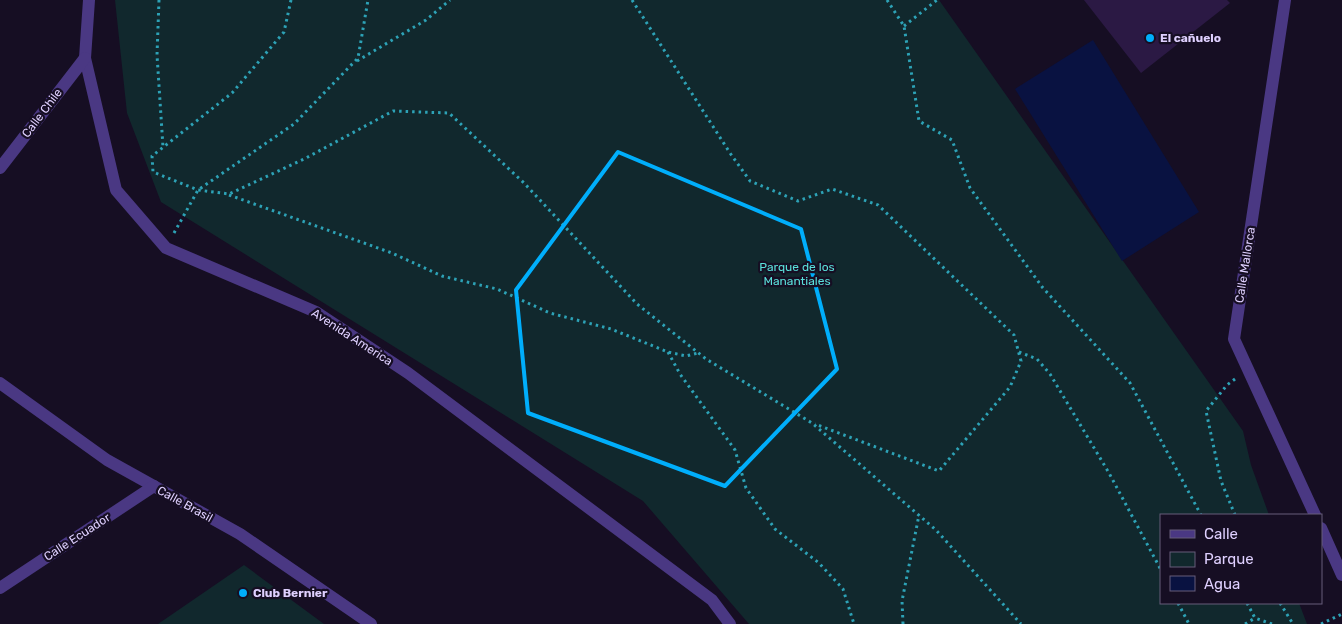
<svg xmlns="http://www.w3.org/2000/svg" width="1342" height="624" font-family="Rubik,sans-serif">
<rect width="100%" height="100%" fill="#160e23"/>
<g fill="#11282d">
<polygon points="115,0 939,0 1243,431 1251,465 1269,515 1161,515 1161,603 1299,603 1307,624 749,624 643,501 161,202 127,113"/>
<polygon points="244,565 324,624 158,624"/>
</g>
<polygon fill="#091241" points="1093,40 1199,212 1122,261 1015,89"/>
<polygon fill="#2b1944" points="1084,0 1227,0 1230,3 1141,73"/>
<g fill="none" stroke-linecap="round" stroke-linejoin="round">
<g stroke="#2da2b6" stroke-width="3" stroke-dasharray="2.5 4" stroke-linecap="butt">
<polyline points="159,0 157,55 163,147"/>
<polyline points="291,0 284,32 232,93 152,156 153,172 198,190 229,194 306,158 393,111 449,113 524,183 637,304 706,359 812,423 936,530 1021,624"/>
<polyline points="632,0 730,153 750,181 798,201 832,189 878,205 1014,335 1021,361 1010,387 939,471 815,424"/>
<polyline points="887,0 904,26 919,121 952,140 970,188 1043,288 1130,383 1201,515"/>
<polyline points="904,26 937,0"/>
<polyline points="357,61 426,20 450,0"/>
<polyline points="229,195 392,253 442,276 497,289 550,313 611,329 668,352 686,356 698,353"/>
<polyline points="174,233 198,190 294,124 358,58 368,0"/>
<polyline points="668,352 680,374 735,450 746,488 775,529 819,563 843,589 854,624"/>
<polyline points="1019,352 1037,359 1050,374 1109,473 1161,570"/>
<polyline points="1235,379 1227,385 1206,411 1221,481 1235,515"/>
<polyline points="1178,603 1189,624"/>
<polyline points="1247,603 1255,618 1272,624"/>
<polyline points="1280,603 1293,624"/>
<polyline points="903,624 902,601 919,515"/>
<polyline points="1245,624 1255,618"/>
<polyline points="1321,624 1342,614"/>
</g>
<g stroke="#4a3883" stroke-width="12">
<polyline points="89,0 85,58 116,190 166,248 316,312 408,373 712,600 730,624"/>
<polyline points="1285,0 1234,339 1315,515"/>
<polyline points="0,168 85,58"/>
<polyline points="0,383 107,460 240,534 371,624"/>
<polyline points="1321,528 1342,575"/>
<polyline points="0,588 154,486"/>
</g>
</g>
<path fill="none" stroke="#00aefb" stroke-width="4" stroke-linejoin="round" d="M618,152L801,229L837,369L725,486L528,413L516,290Z"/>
<g fill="#00aefb" stroke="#160e23" stroke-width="2">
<circle cx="1150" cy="38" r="5"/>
<circle cx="243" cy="593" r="5"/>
</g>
<g text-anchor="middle" stroke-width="4.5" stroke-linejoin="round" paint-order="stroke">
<g font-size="12" font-weight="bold" fill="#dfd0ff" stroke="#160e23" text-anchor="start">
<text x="1160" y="42">El cañuelo</text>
<text x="253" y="597">Club Bernier</text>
</g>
<g font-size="12" fill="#dfd0ff" stroke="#160e23">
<text transform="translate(42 113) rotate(-53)" y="4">Calle Chile</text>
<text transform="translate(1245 265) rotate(-81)" y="4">Calle Mallorca</text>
<text transform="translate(352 337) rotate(33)" y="4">Avenida America</text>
<text transform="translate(185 504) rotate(29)" y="4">Calle Brasil</text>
<text transform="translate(77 537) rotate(-33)" y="4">Calle Ecuador</text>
</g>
<g font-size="12" fill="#5ae0db" stroke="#160e23">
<text x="797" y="271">Parque de los<tspan x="797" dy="14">Manantiales</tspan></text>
</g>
</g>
<rect x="1160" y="514" width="162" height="90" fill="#160e23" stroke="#665c7b"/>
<rect x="1170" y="530" width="25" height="8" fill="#4a3883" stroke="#665c7b"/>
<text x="1204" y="539" font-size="15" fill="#dfd0ff">Calle</text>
<rect x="1170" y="552" width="25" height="15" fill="#11282d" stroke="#665c7b"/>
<text x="1204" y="564" font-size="15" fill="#dfd0ff">Parque</text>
<rect x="1170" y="576" width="25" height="15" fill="#091241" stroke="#665c7b"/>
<text x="1204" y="589" font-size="15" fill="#dfd0ff">Agua</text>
</svg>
